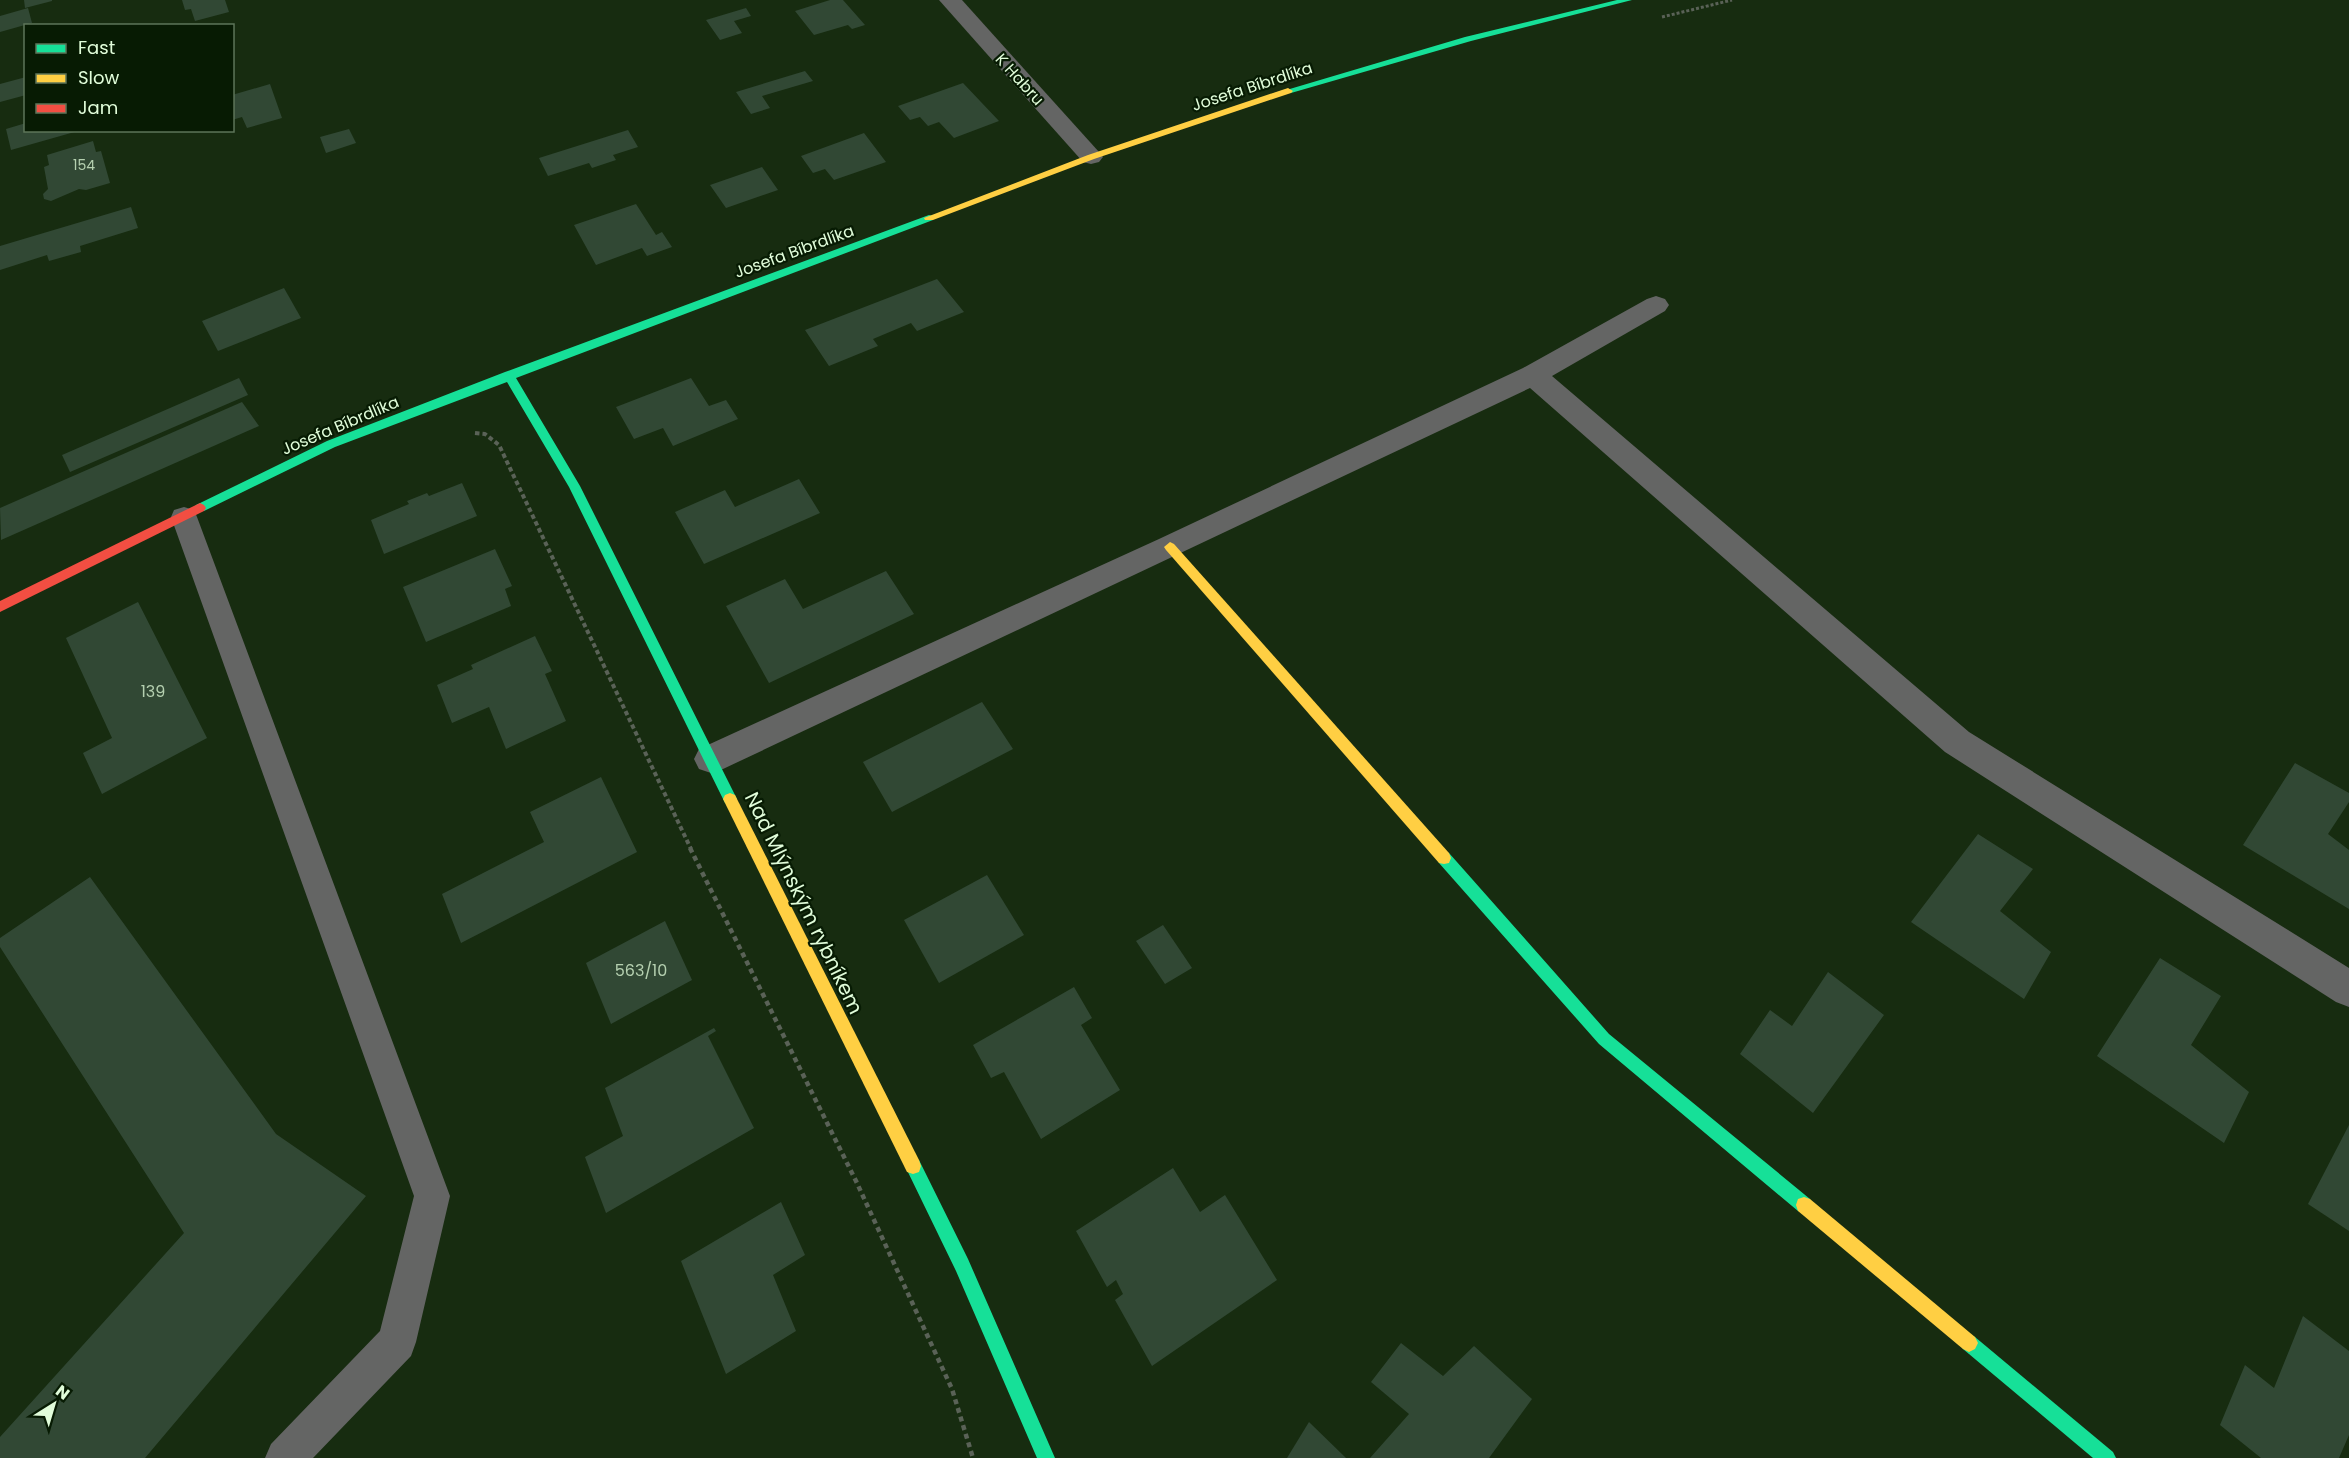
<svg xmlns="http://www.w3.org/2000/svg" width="2349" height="1458" font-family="Poppins,sans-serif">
<rect width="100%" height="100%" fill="#172c10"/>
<g fill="#314834">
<polygon points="24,0 52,0 52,1 25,8"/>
<polygon points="182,0 225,0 229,12 195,21 191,9 185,10"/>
<polygon points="830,0 843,0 865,25 852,29 848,25 814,35 795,11"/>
<polygon points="28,8 32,23 0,32 0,16"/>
<polygon points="746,8 751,16 734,21 742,33 720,40 706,20"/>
<polygon points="805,71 813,81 762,96 770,108 751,114 736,92"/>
<polygon points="26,77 26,95 0,102 0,84"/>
<polygon points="963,83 999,121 954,138 939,122 928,126 920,117 910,120 898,106"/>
<polygon points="270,84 282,118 247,128 242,117 232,120 232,95"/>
<polygon points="26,123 26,130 78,131 11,150 6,129"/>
<polygon points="349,129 356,143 326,153 320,137"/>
<polygon points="628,130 638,147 613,155 616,160 592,168 589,163 548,176 539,158"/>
<polygon points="864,133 886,162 834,180 825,169 813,173 801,156"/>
<polygon points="93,141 96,152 101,151 110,183 86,190 79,189 51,201 44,199 43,194 48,189 44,167 49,165 47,155"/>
<polygon points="762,167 778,190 726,208 710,185"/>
<polygon points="636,204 656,235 662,232 672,247 647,256 642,248 596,265 574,225"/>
<polygon points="131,207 138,228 80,246 81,252 49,261 47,255 0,270 0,246"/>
<polygon points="937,279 964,312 917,331 911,323 873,339 878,346 829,366 805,330"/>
<polygon points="284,288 301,318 218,351 202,321"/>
<polygon points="239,378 248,395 70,472 62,455"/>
<polygon points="691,378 709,406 726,400 738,419 673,446 663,428 634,439 616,407"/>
<polygon points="242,402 259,426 1,540 0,508"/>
<polygon points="799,479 820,513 704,564 675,512 725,490 735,507"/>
<polygon points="462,483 477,516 384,554 371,520 409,504 407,501 427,493 429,496"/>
<polygon points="495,549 512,586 505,589 511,606 426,642 403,587"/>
<polygon points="886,571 914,614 769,683 726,606 785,579 803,609"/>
<polygon points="138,602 207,738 102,794 83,753 112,738 66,638"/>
<polygon points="535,636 552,671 545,674 566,721 506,749 489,707 452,723 437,685 473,669 471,665"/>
<polygon points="982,702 1013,749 892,812 863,762"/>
<polygon points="2295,763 2349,793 2349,802 2328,834 2349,850 2349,909 2243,845"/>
<polygon points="601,777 637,852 461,943 442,894 544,842 530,812"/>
<polygon points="1978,834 2033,869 2000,911 2051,952 2024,999 1911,922"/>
<polygon points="987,875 1024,935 939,983 904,920"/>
<polygon points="90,877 276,1134 366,1196 145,1458 0,1458 0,1437 184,1233 0,947 0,938"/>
<polygon points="665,921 692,980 611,1024 586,963"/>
<polygon points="1163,925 1192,968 1165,984 1136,941"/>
<polygon points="2160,958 2221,996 2191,1045 2249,1092 2224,1143 2097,1056"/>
<polygon points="1828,972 1884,1015 1813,1113 1740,1054 1770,1010 1792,1026"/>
<polygon points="1074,987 1092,1018 1081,1025 1120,1090 1041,1139 1004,1072 991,1078 973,1045"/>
<polygon points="714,1028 716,1031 708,1036 754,1128 606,1213 585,1157 623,1136 605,1088"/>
<polygon points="2349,1125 2349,1231 2308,1204"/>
<polygon points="1173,1168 1200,1212 1225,1195 1277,1280 1152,1366 1115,1300 1123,1294 1116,1280 1107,1287 1076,1231"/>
<polygon points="781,1202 805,1255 773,1275 796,1331 726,1374 681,1261"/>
<polygon points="2303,1316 2349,1351 2349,1435 2339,1458 2261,1458 2220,1425 2245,1365 2274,1388"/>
<polygon points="1401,1343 1443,1376 1474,1346 1532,1399 1489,1458 1370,1458 1409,1414 1371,1382"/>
<polygon points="1309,1422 1346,1458 1287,1458"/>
</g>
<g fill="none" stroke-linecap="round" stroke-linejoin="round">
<polyline stroke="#5a6257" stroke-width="3" stroke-dasharray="3 2" stroke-linecap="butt" points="1662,17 1732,0"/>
<polyline stroke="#5a6257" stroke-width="4" stroke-dasharray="4.5 3" stroke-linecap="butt" points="475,433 485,434 499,445 691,849"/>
<polyline stroke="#5a6257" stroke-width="4.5" stroke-dasharray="5 4" stroke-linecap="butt" points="690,848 856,1181 952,1389 973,1458"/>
<polygon fill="#646564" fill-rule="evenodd" points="184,507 194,510 197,517 450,1196 416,1342 411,1356 313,1458 265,1458 271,1444 380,1331 414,1196 171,517 174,510"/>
<g fill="#646564" fill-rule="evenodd">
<polygon points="939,0 962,0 1099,152 1103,157 1099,162 1091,164 1083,162"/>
<polygon points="1656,296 1665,299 1669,305 1665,311 1552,376 1969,732 2349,968 2349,1007 2336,1002 1945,752 1530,388 723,769 711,773 699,769 694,759 699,749 1159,539 1523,368 1647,299"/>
</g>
<g fill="#16e098" fill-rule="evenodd">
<polygon points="1617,0 1632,0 1471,41 1291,93 1283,91 1465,37"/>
<polygon points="929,215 933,216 933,220 516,378 580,486 735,795 737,799 735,803 730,805 725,803 569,487 507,382 335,447 204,511 196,511 194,508 196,505 327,441 505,372"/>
<polygon points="1444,852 1449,853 1609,1034 1810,1199 1812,1205 1810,1211 1804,1213 1798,1211 1599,1044 1439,863 1437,858 1439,853"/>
<polygon points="913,1158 919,1160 968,1259 1055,1458 1037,1458 956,1271 905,1166 907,1160"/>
<polygon points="1969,1334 1975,1337 2113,1452 2116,1458 2093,1458 1963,1349 1960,1343 1963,1337"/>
</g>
<g fill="#ffcf43" fill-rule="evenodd">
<polygon points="1288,88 1293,91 1291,93 1094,159 933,220 925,220 924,218 1088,155"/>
<polygon points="1170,542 1174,544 1449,853 1451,858 1449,863 1444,864 1439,863 1166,550 1164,547"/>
<polygon points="730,793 735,795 919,1160 921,1166 919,1172 913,1174 907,1172 723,799 725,795"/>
<polygon points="1804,1197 1810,1199 1975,1337 1978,1343 1975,1349 1969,1352 1963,1349 1798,1211 1796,1205 1798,1199"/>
</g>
<polygon fill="#f24e42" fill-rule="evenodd" points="200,503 204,505 206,508 204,511 0,612 0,601"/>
</g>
<g text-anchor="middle" stroke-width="4.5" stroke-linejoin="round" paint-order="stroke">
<g font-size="14" fill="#b5d0b0">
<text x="84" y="170">154</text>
</g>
<g font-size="16" fill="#e1fdda" stroke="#071b03">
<text transform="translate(1020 79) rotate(48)" y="6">K Habru</text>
<text transform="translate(1252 86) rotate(-18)" y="6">Josefa Bíbrdlíka</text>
<text transform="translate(794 251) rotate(-20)" y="6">Josefa Bíbrdlíka</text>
<text transform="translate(340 425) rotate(-23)" y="6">Josefa Bíbrdlíka</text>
</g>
<g font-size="16" fill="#b5d0b0">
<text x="153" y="697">139</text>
<text x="641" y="976">563/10</text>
</g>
<g font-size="20" fill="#e1fdda" stroke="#071b03">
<text transform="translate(804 903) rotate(64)" y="7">Nad Mlýnským rybníkem</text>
</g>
</g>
<rect x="24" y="24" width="210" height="108" fill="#071b03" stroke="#5e7559" stroke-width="1.5"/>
<rect x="36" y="44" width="30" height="9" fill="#16e098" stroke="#5e7559" stroke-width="1.5"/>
<text x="78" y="54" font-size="18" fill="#e1fdda">Fast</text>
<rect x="36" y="74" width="30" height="9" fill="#ffcf43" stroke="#5e7559" stroke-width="1.5"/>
<text x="78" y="84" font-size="18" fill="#e1fdda">Slow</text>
<rect x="36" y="104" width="30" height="9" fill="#f24e42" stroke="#5e7559" stroke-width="1.5"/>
<text x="78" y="114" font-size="18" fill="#e1fdda">Jam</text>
<g transform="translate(54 1404) rotate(37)" stroke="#071b03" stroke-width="4.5" paint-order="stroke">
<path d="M0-4.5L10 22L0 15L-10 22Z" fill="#e1fdda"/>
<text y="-9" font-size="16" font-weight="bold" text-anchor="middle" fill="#e1fdda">N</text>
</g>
</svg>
